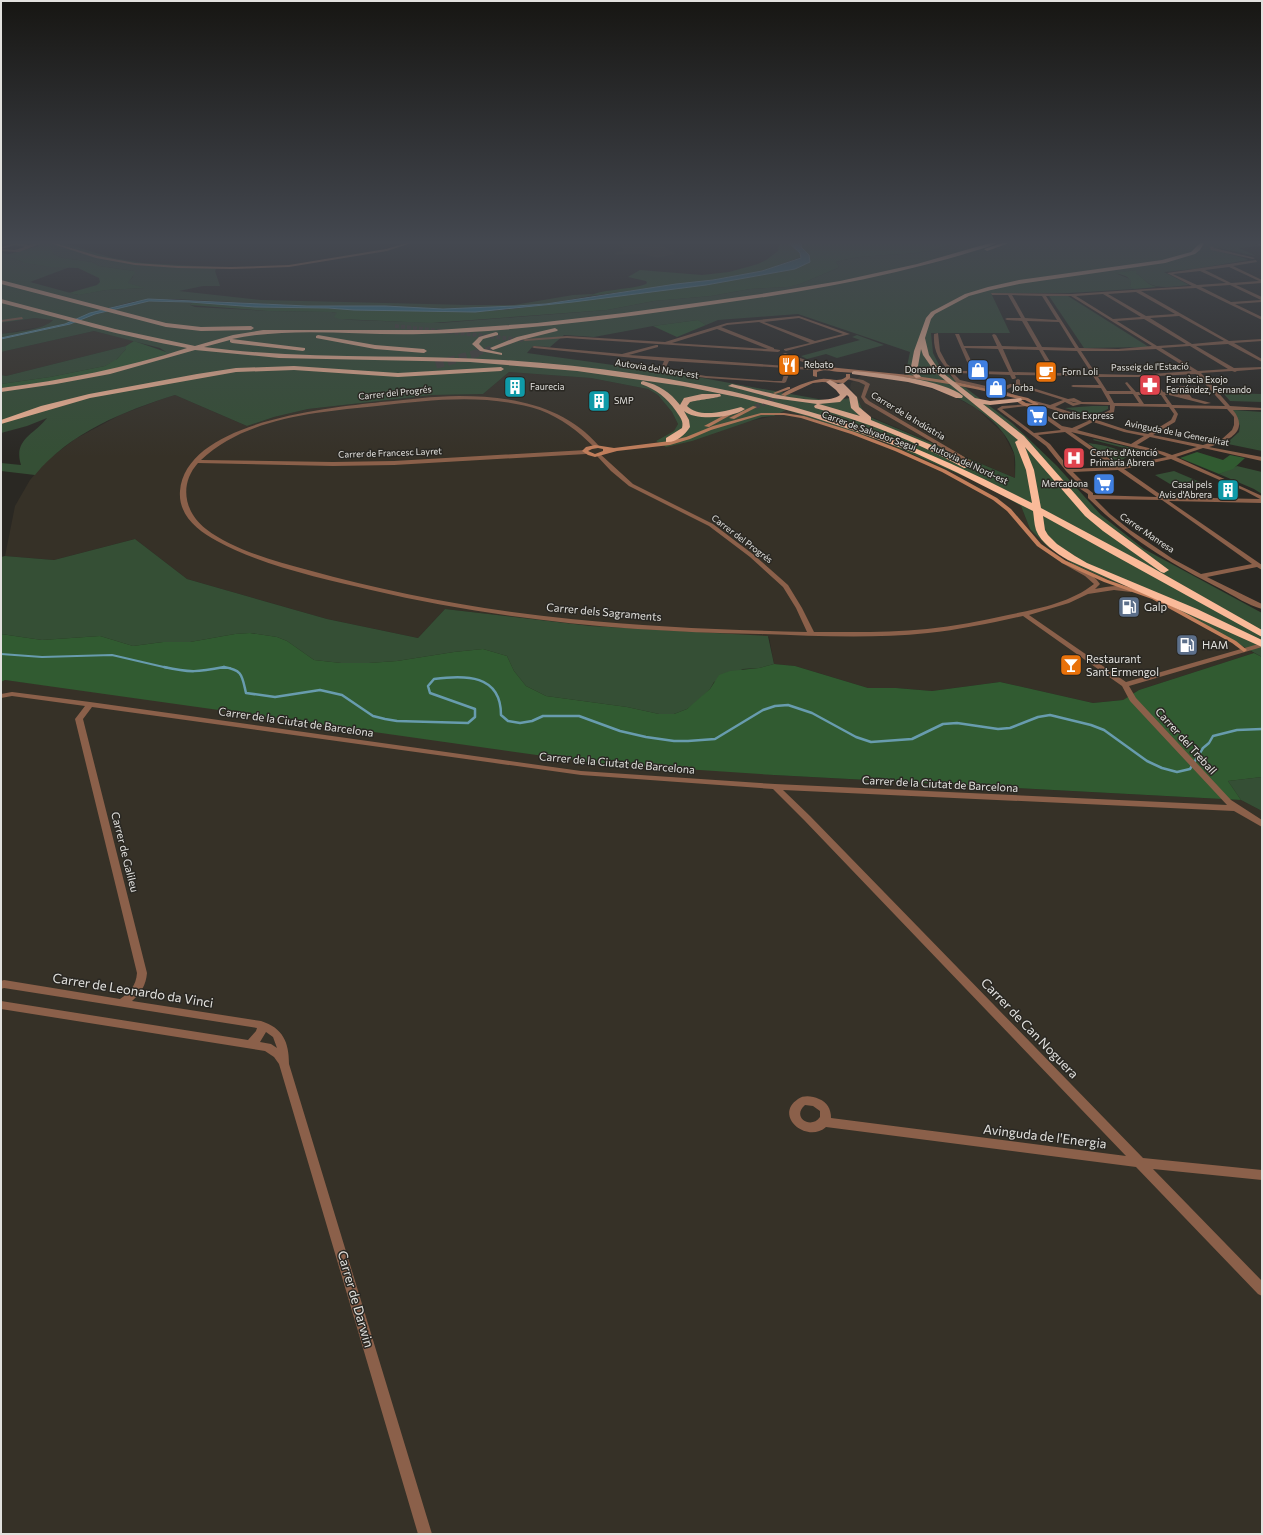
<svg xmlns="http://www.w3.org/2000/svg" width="1263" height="1535" font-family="Commissioner,sans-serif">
<rect width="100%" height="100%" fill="#2a2823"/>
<g fill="#363127">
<polygon points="616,243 658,243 676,254 657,258 643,254 617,255 615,253 624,250"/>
<polygon points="35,318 53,319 49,324 40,327 1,334 1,323"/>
<polygon points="94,331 134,341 126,346 6,376 1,375 1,352"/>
<polygon points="509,372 591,378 648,389 658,395 672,412 678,424 675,431 656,441 774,416 786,410 882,441 984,485 1021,506 1030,529 1254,653 1139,690 1123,700 1093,703 1000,682 932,691 896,688 868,688 795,666 774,664 769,637 591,626 445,609 418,638 327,619 187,579 135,539 54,560 5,556 15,506 30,480 46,461 75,439 120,415 162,399 175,395 247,426 274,417 308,409 432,395 483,394"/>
<polygon points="862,375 910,382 953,396 977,409 1003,433 1014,454 1015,478 865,414 857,397 850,388 851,383"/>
<polygon points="5,680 774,775 1241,800 1262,811 1262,1534 1,1534 1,682"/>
</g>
<g fill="#354f35" fill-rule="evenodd">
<path d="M31,243H63L113,258L143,263L217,267L215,271L220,286H203L179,291L261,300L469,305H514L573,295L593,294L590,296L546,304L516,306L443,309L385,306H307L175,299L135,301L90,313L65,324L1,338V334C14,332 44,330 53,320L35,318L1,323V253C8,253 16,260 23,262C39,266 55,267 70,267L30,282L78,295L106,290L144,288L127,283L133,277L134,271L99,266L92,262L63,258L53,254L51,251L52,249C45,246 38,246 31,243Z"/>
<path d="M962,243H1252L1261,246L1239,248L1256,256L1218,248L1212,250L1244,258L1248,260L1194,269L1164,272L1189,285C1176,286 1160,290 1148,283C1143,280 1141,276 1136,273V270L1115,273L1130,279L1131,281L1130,287L1134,289L1069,293H991L1010,333H931L933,353L941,369L1012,423L1057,466L1101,515L1144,549L1262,613V657L1150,595L1107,579L1073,564L1047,546L1030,529L1021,506L984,485L882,441L786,410L774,416L762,417L692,441L666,447L656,441L674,431L678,424L672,412L658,395L648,389L591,378L509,372L483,394L432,395L308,409L274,417L247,426L175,395C124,411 69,433 35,475L1,471V463L21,465C13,439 34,435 47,418L27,426L1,433V388L76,377L166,352L160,348L94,331L1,352V339L70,324L95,314L149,301L193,302L190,305L195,307L268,311L331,312L337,313V315L343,319L352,320L440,323L607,310L654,301L711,296L750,289L787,287L800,284L838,268L839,267L836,262C858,255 880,256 903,254C923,253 943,247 962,243ZM798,314L910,352L904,381C942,386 1002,413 1014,453C1016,460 1015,470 1015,478L865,415L857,397L829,401L692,376L527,353L533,346L550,347L564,335L594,337L653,326L698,320L706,325L718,320Z"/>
<polygon points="1049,296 1068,296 1149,347 1084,348"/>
<polygon points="857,335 884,345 837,358 826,354 807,359 801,356 860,340 852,337"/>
<polygon points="126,346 127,348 126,349 115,361 105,366 50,377 1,384 1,375 6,376"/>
<polygon points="1223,393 1261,394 1262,402 1230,401"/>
<polygon points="1092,406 1108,406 1108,409 1093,416 1065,408"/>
<polygon points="1233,410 1262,412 1262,451 1223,443 1229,441 1239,432 1240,426"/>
<polygon points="1094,439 1149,452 1160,456 1132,457 1128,454 1134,454 1132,450 1093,440"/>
<path d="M1088,443C1100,445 1118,446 1127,457L1120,461L1127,464L1119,465Z"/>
<polygon points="1237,466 1262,472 1262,494 1254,489 1219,474"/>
<polygon points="1174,471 1207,485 1170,484 1155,475"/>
<polygon points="135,539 187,579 327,619 418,638 445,609 591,626 768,636 774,664 759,668 743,669 714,682 710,689 696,703 687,709 674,714 659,714 627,707 546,696 526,686 514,671 507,656 483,649 454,652 397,661 369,663 341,663 314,660 287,641 277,637 251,633 235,634 190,642 163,642 133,646 100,636 42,640 1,634 1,557 5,556 54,560"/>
<polygon points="1262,777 1262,811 1241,800 1228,781"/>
</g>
<g fill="#315b31">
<path d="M779,243H789L800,253L801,257L762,271L713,280L590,296C601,289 631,290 646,284L647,283L646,281L628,277L640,270L702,275L729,272L758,264L766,260L778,251Z"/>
<path d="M801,243H962C943,247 923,253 903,254C880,256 858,255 836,262L839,267L838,268L800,284L788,287L750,289L711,296L654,301L607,310L431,323L339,319L334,317L337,313L331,312L268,311L190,305L193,302L255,307L328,308L354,310L475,312L512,309L706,285L795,269L809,255L801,247Z"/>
<polygon points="39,246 51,247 53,254 63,258 92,262 99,266 134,271 135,273 128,283 145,288 106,290 79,295 69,293 97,285 100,282 99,278 78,268 51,267 25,263 6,255"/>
<path d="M1136,270V273C1144,278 1145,284 1157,287L1134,289L1130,287L1131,281C1127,275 1120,274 1113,273Z"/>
<polygon points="698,320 706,325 677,337 653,326"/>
<path d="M134,341L166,352V354C112,372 57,381 1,388V384L50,377L105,366L117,359L126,349V346Z"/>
<polygon points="1197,452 1223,460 1230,455 1245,458 1233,469 1219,474 1180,458"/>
<polygon points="250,633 277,637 287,641 314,660 341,663 369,663 397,661 454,652 483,649 507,656 514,671 526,686 546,696 627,707 659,714 674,714 687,709 710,689 719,675 730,671 759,668 774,664 795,666 868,688 896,688 932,691 1000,682 1093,703 1123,700 1139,690 1254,653 1262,657 1262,777 1228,781 1241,800 774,775 594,763 5,680 1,682 1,634 42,640 100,636 133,646 163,642 190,642 235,634"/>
</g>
<polygon fill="#347e9a" stroke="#689cae" points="789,243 802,243 801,247 809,255 810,262 795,269 706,285 573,302 475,312 354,310 328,308 255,307 190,302 149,301 95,314 70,324 1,339 1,338 65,324 90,313 148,299 307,306 385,306 443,309 516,306 546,304 676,284 713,280 762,271 801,258 800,253"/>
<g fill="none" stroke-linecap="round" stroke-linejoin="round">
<g stroke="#689cae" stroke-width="2">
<polyline points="1,654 42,657 112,655 168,668"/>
<polyline points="219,668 230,668"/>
</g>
<g stroke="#689cae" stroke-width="2.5">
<path d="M164,667C190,673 198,672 224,667"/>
<path d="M224,667C243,670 242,676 246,693L275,697L320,690L342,695L373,716L385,719L397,721L468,723L475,717V709L430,693L428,686L434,679C465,675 501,674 501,715L508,721L520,723L532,721L543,716H579L620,731L646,737L674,741H688L715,739L763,710L775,706L788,705L812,713L856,737L871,742L912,739L943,724L957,723L998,729L1010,728L1038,717L1050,715L1091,725L1104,730L1147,761L1162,768L1177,772L1190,769L1203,748L1209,743L1213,736L1237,730L1262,729"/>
</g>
<polyline stroke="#46443f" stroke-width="4" stroke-dasharray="4 2" stroke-linecap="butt" points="395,326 523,340"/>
<polyline stroke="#46443f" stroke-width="5" stroke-dasharray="5 2.5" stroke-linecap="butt" points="755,407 783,395"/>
<polyline stroke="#46443f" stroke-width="6" stroke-dasharray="6 3" stroke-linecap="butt" points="477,353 493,348"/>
<polyline stroke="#46443f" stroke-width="8" stroke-dasharray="8 4" stroke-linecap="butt" points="436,365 481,352"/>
<g fill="#8b604a" fill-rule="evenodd">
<path d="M16,243L29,245L38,243H42L19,252L1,251V247ZM16,245L25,247L15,250L1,249Z"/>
<polygon points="1212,246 1214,248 1255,258 1253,259 1211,250 1210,247"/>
<path d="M1256,260L1257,262L1233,266L1262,280V283L1236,285L1262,297V302L1235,304L1262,317V320L1196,288L1141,291L1229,341L1262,339V341L1234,343L1262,359V362L1228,344L1196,346L1234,368L1262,367V369L1237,371L1235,372L1232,371L1201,373L1230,406L1262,408V410H1233C1250,431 1228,441 1209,447L1262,457V461L1203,448L1176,457L1262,496V503L1169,501L1262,565V570L1257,567L1207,577L1262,604V609C1248,605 1234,596 1221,589C1170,563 1129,539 1088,498V494L1079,488V484L1066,471L1046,446L997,409L1002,406L1031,404L1062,426L1072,428L1088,421L1033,403V401H1035L1050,405L1063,400L1018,386H1013L1004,391L1018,396V397L1016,398L998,392L956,382L950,374L951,372C939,362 933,350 934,334L938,333L940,351L947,364L956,371H971L955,334H959L964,346H997L992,335L994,334L996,335L1002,346L1037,347L1022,321L1007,320L1005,319L1007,318H1021L1008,295H992L991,293L1072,294L1192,286L1167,273ZM1229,267L1259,281L1231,283L1205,270ZM1200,271L1226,283L1197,285L1173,274ZM1230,285L1261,300L1231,302L1201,287ZM1136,292L1175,314L1146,316L1108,294ZM1103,294L1141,317L1113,319L1076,296ZM1012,295L1042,296L1057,320L1025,318ZM1046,296H1071L1152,346L1118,349L1079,348ZM1179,316L1224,341L1192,344L1150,318ZM1144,319L1186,344L1157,346L1117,321ZM1027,321L1059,322L1075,348L1042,347ZM1190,346L1228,369L1198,371L1161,348ZM965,348L998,349L1009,372L976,371ZM1003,349L1039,350L1052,373L1013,372ZM1156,349L1192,371L1138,375L1096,374L1081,351H1118ZM1043,350L1077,351L1092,374L1057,373ZM958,373L1010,375L1012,379H1014L1016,378L1015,375L1093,376L1099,385H1073L1071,386L1073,387L1101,388L1109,402H1082L1074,398L1068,399L1020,384V380L1018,379L1016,380V384H1010L999,389L960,380L954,374ZM1196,374L1225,406L1172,405L1165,395H1168V393L1163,392L1155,380H1153L1151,381L1158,392H1136L1127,382L1125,383L1131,391H1107L1098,377H1138ZM1109,394H1133L1139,403H1114ZM1138,395H1161L1167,404H1144ZM1069,401L1077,403H1074ZM1065,402L1073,406L1081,404L1110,405V410L1092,419L1055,407ZM1027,406L1061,430L1034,433L1002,409ZM1115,406L1169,407L1174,414L1171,420L1148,434L1127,430L1097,420L1114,412ZM1174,408L1227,409L1234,417V425L1232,430L1222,439L1203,445L1153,435L1175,422L1178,414ZM1093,422L1124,432L1144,436L1131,444L1077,430ZM1065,432L1114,467L1070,469L1050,444L1038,435ZM1071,432L1160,454L1167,457L1120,466ZM1150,437L1197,447L1172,455L1164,452L1137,445ZM1171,459L1245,491L1260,499L1164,497L1124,469ZM1118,470L1157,497L1093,495V493L1084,486V483L1073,472ZM1095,499L1162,500L1252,564L1201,574L1173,559L1130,530L1110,514Z"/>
<path d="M799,316L850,334L786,351L784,350V349L810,343L759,322L727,325L721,327L774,348V349L780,350V351L778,352L567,338L525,341L523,340L525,339L567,336L665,342L727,323ZM799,318L843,334L815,341L764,322ZM717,329L768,349L672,343Z"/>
<polygon points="22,317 23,319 1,322 1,320"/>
<path d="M656,345H658V347L629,355L817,368L819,369L817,370L791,369L786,382L784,383L706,378L660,371L664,361L534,348L532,347L534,346L622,354ZM669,361L786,368L782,381H774L706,376L665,369Z"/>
<polygon points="785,353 830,368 830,369 826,370 783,355 783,354"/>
<polygon points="846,377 863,380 870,384 865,397 869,401 973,462 968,463 865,403 861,397 865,385 859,382 846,379"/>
<path d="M1179,386L1199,387L1204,393L1202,394H1189L1192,398L1211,403L1205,404L1169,395V393H1171L1182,392L1179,387ZM1185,389H1196L1198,392H1187Z"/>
<path d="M459,396C510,396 564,405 599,446L594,447C578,431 561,418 540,410C486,393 432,400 377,406C319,412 246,417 201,460L333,462L394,461L586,450L589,452L586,454L394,465L333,466L198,463C179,484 184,512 206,529C233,550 275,561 308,570C394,594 482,610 571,619C649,627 728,630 807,632L796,608L783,587L750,557L709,526L629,486L611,471L597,456L596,455L599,453L633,484L713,524L754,555L788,585L802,608L814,632C852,632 889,633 927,629C954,626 982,621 1008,615C1037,609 1070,603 1094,584L1085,576L1062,563L1061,562L1064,560C1076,565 1093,573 1100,584L1095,589C1106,587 1124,583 1134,590L1131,592L1114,590L1088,594L1069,603L1029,615L1126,682L1262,643V647L1129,686L1136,698L1231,800L1262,820V827L1234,811L783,790L810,816L1143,1158L1262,1170V1180L1153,1169L1262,1281V1296L1258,1294L1136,1167L826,1127C807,1144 773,1116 798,1099C804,1095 812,1096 819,1099C827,1102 831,1109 831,1118L1126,1156L804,820L773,789L581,775L92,707L83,719L147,973C146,985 141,993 132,1001L261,1021C283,1028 289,1042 289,1064L432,1534H418L279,1064L274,1057L265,1051L1,1009V1001L248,1040L256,1031L257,1028L4,988L1,989V981L4,980L120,999C130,992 136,986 137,973L75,719L85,706L12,696L1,698V694L12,692L90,702L581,771L775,784L1227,805L1130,701L1122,686L1023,616C991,623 959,630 928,633C872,639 815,636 759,634C629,632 498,620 371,590C323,579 260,565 217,541C198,531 178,515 180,491C186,421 328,408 381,402C407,400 433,396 459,396ZM266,1032L273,1037L277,1048L271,1044L260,1042ZM805,1105L813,1106L820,1111V1117C811,1130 791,1117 805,1105Z"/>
</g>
<g fill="#c37f5c" fill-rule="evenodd">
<polygon points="50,243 54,243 98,256 135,263 178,266 231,267 289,265 386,249 407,243 411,243 387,251 289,267 231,269 178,268 135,265 96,258"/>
<path d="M828,367L909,375L956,382L1028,398L1039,404C1032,409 1021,407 1016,400L1019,399C960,384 901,375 841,372C833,372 826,368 817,372V377L813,376V370L821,367ZM1021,400H1025L1033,404L1026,403Z"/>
<path d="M846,374H850V378L844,383L822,382L813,383L785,396L781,395C790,388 810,380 822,379C830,378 838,383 846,377Z"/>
<polygon points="788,387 790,387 790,389 775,394 773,393"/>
<polygon points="753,406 757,407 734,419 729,418"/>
<polygon points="734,410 738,411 709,427 704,426"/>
<path d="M761,413H784L804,416L855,432L899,449L946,470L997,498L1011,509L1041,544L1066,561L1108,580L1156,597L1236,641L1247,650L1244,652L1232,643L1152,599L1104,582L1062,563L1037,546L1007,511L993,500L942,472L895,451L851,434L801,418L784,415H761L711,430L690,439L670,445L617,451L595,457L588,455L582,451L586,447L595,445L614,448L670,441L686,437L713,426ZM598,448L603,449V451L595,454L588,451L592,449Z"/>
</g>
<g fill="#faba99" fill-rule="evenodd">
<path d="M990,243H997C989,247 980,249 971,252C946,260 921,266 896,272C825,289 753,299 682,309C595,321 509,332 422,334C359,336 294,326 232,339L305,348V350L303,351L232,343L230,342V340L204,347C303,360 403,354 503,360C632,368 762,391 884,436C935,455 983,478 1032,503L1026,470L1015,442L1018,440L935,372L923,355L921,349L917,372L921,377L916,378L910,372L914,351L926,318L931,312L965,294L988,287L1019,280L1162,260L1191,252L1200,243H1204L1200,250L1195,254L1165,263L1019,284L991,290L969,296L935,314L931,319L925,338L929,355L939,370L975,398L990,401L1021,398L1022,400L1018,402L990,405L983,404L1024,436L1091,512L1169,570L1164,573L1161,572L1103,531L1085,516L1025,447L1034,470L1041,508L1144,563L1262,630V637L1043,516L1045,530L1048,535L1057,544L1075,556L1087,563L1197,609L1262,640V647L1068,560C1056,553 1041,543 1036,530C1034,524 1034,517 1033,511L958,473L915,453L855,431L809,416L742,398L683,386L577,371L470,362L279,358L195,350L110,374L56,384L1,392V388C64,380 126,368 187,348C124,337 63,319 1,303V299L115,329L195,346L233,335L263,330H437L537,323L624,313L761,294L840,281L917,264Z"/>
<polygon points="1002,243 1009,243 987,251 984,249"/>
<polygon points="1,280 166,323 201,327 251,326 254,328 251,330 201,331 166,327 1,284"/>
<polygon points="555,328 558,330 557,331 521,340 493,350 490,348 517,337"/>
<polygon points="496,332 498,333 498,335 483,339 479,344 484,349 502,353 502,355 480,351 472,344 479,337"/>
<polygon points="318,335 375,345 424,349 427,351 424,353 375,349 316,338 316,336"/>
<polygon points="294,366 398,373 501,367 504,369 501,371 398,377 294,370 236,372 90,398 1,424 1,420 41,406 89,394 197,374 236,368"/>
<path d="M854,371C879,373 945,380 963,396L962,398H956L932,388L908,382L852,374V372Z"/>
<path d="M830,380L838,384L843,383L857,397L859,407L871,417V420L934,446L971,466L967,468H964C917,442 867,422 815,408L814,406L817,404L773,398L728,386L732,384C755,389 822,409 840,395L836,390L826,382ZM847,395L849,397L851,408L860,416L819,404L840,402Z"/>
<path d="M643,381C659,385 670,392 680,405L684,398L702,394H720L721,396C717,398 697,400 690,402L687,406C700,419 725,411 741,407L745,409C733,418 695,421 684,411L689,420L690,427C685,435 676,443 666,442V438L682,428C684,421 680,417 676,411C666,397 657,390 641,384V382Z"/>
</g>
<polyline stroke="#95938f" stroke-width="1" points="1256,243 1262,246"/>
</g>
<linearGradient id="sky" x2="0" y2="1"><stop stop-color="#171613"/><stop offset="0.53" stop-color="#444850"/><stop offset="1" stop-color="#444850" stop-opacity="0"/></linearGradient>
<rect width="1263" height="457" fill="url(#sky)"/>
<defs>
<g id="restaurant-square" transform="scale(1.15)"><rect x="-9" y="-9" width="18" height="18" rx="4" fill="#e8710a" stroke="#2a2823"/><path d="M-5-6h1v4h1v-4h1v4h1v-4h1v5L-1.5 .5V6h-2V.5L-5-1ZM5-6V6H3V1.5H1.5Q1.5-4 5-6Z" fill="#fff"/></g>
<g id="shop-square" transform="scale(1.15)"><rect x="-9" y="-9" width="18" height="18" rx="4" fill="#3f7fe0" stroke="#2a2823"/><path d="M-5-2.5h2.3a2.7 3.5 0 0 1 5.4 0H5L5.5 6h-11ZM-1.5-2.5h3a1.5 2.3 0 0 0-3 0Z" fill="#fff"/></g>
<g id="cafe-square" transform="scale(1.15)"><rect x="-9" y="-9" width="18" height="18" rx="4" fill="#e8710a" stroke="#2a2823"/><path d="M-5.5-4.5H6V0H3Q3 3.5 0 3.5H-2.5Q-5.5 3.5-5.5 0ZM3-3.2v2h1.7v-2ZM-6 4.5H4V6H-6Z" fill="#fff"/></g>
<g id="pharmacy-square" transform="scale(1.15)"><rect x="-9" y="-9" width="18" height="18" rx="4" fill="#e0444e" stroke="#2a2823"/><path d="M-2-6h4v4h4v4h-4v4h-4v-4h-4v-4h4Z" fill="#fff"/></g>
<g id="building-square" transform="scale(1.15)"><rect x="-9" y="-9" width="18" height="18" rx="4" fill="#0f9aa8" stroke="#2a2823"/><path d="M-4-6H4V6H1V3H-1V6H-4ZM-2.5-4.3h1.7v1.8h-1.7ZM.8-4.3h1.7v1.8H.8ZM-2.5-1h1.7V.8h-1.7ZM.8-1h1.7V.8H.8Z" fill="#fff"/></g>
<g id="supermarket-square" transform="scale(1.15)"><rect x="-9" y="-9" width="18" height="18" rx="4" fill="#3f7fe0" stroke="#2a2823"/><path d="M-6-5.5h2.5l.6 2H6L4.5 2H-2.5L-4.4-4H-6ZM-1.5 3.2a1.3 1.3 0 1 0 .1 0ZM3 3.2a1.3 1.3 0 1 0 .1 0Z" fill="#fff"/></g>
<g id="hospital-square" transform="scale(1.15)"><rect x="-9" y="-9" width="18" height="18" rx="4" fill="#e0444e" stroke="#2a2823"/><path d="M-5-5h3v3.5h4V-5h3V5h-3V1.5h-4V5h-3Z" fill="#fff"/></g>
<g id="fuel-square" transform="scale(1.15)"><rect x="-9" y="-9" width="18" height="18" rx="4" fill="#5c6f8a" stroke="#2a2823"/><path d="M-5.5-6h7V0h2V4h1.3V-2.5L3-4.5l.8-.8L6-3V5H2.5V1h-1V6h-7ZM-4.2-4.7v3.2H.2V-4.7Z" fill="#fff"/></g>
<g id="bar-square" transform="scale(1.15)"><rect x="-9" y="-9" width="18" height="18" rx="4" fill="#e8710a" stroke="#2a2823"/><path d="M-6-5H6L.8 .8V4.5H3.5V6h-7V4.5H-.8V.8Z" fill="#fff"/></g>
</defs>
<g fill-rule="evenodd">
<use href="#restaurant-square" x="789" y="365"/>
<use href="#shop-square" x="978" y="370"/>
<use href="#cafe-square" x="1046" y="372"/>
<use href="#pharmacy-square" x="1150" y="385"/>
<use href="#building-square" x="515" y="387"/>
<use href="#shop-square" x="996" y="388"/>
<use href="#building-square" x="599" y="401"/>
<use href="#supermarket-square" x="1037" y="416"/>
<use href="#hospital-square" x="1074" y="458"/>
<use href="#supermarket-square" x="1104" y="484"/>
<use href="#building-square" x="1228" y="490"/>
<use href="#fuel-square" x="1129" y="607"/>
<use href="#fuel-square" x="1187" y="645"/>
<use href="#bar-square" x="1071" y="665"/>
</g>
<g text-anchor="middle" stroke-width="3" stroke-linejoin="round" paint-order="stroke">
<g font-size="9" fill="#e2e1de" stroke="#2a2823" text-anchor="start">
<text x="804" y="368">Rebato</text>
<text x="962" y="373" text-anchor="end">Donant forma</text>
<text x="1062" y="375">Forn Loli</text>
<text x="1166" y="383">Farmàcia Exojo<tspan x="1166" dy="10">Fernández, Fernando</tspan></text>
<text x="530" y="390">Faurecia</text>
<text x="1012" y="391">Jorba</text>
<text x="614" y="404">SMP</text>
<text x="1052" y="419">Condis Express</text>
<text x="1090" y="456">Centre d'Atenció<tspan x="1090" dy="10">Primària Abrera</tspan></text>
<text x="1088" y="487" text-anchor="end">Mercadona</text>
<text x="1212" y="488" text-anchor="end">Casal pels<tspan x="1212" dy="10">Avis d'Abrera</tspan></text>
</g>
<g font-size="9" fill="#e2e1de" stroke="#2a2823">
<text transform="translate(1150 367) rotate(-1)" y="3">Passeig de l'Estació</text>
<text transform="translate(657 369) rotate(9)" y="3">Autovia del Nord-est</text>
<text transform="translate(395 393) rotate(-6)" y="3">Carrer del Progrés</text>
<text transform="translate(908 416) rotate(31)" y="3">Carrer de la Indústria</text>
<text transform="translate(869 431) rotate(20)" y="3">Carrer de Salvador Seguí</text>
<text transform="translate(1177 433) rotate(11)" y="3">Avinguda de la Generalitat</text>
<text transform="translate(390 453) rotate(-2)" y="3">Carrer de Francesc Layret</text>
<text transform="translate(969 464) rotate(25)" y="3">Autovia del Nord-est</text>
<text transform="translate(1147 533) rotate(34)" y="3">Carrer Manresa</text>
<text transform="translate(742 539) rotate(37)" y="3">Carrer del Progrés</text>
</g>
<g font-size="11" fill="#e2e1de" stroke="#2a2823" text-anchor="start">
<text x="1144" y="611">Galp</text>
<text x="1202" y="649">HAM</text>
<text x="1086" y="663">Restaurant<tspan x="1086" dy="13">Sant Ermengol</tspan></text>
</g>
<g font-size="11" fill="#e2e1de" stroke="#2a2823">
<text transform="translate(604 612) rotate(5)" y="4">Carrer dels Sagraments</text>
<text transform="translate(296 722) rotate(8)" y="4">Carrer de la Ciutat de Barcelona</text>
<text transform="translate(1186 741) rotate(48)" y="4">Carrer del Treball</text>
<text transform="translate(617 763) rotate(5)" y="4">Carrer de la Ciutat de Barcelona</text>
<text transform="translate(940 784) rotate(3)" y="4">Carrer de la Ciutat de Barcelona</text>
<text transform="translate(125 852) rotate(76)" y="4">Carrer de Galileu</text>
</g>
<g font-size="13" fill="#e2e1de" stroke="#2a2823">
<text transform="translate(133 990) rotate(9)" y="5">Carrer de Leonardo da Vinci</text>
<text transform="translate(1030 1028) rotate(46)" y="5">Carrer de Can Noguera</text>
<text transform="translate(1045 1136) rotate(7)" y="5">Avinguda de l'Energia</text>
<text transform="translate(356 1299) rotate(74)" y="5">Carrer de Darwin</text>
</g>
</g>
<rect width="1263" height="1535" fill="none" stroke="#e2e1de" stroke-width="4"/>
</svg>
